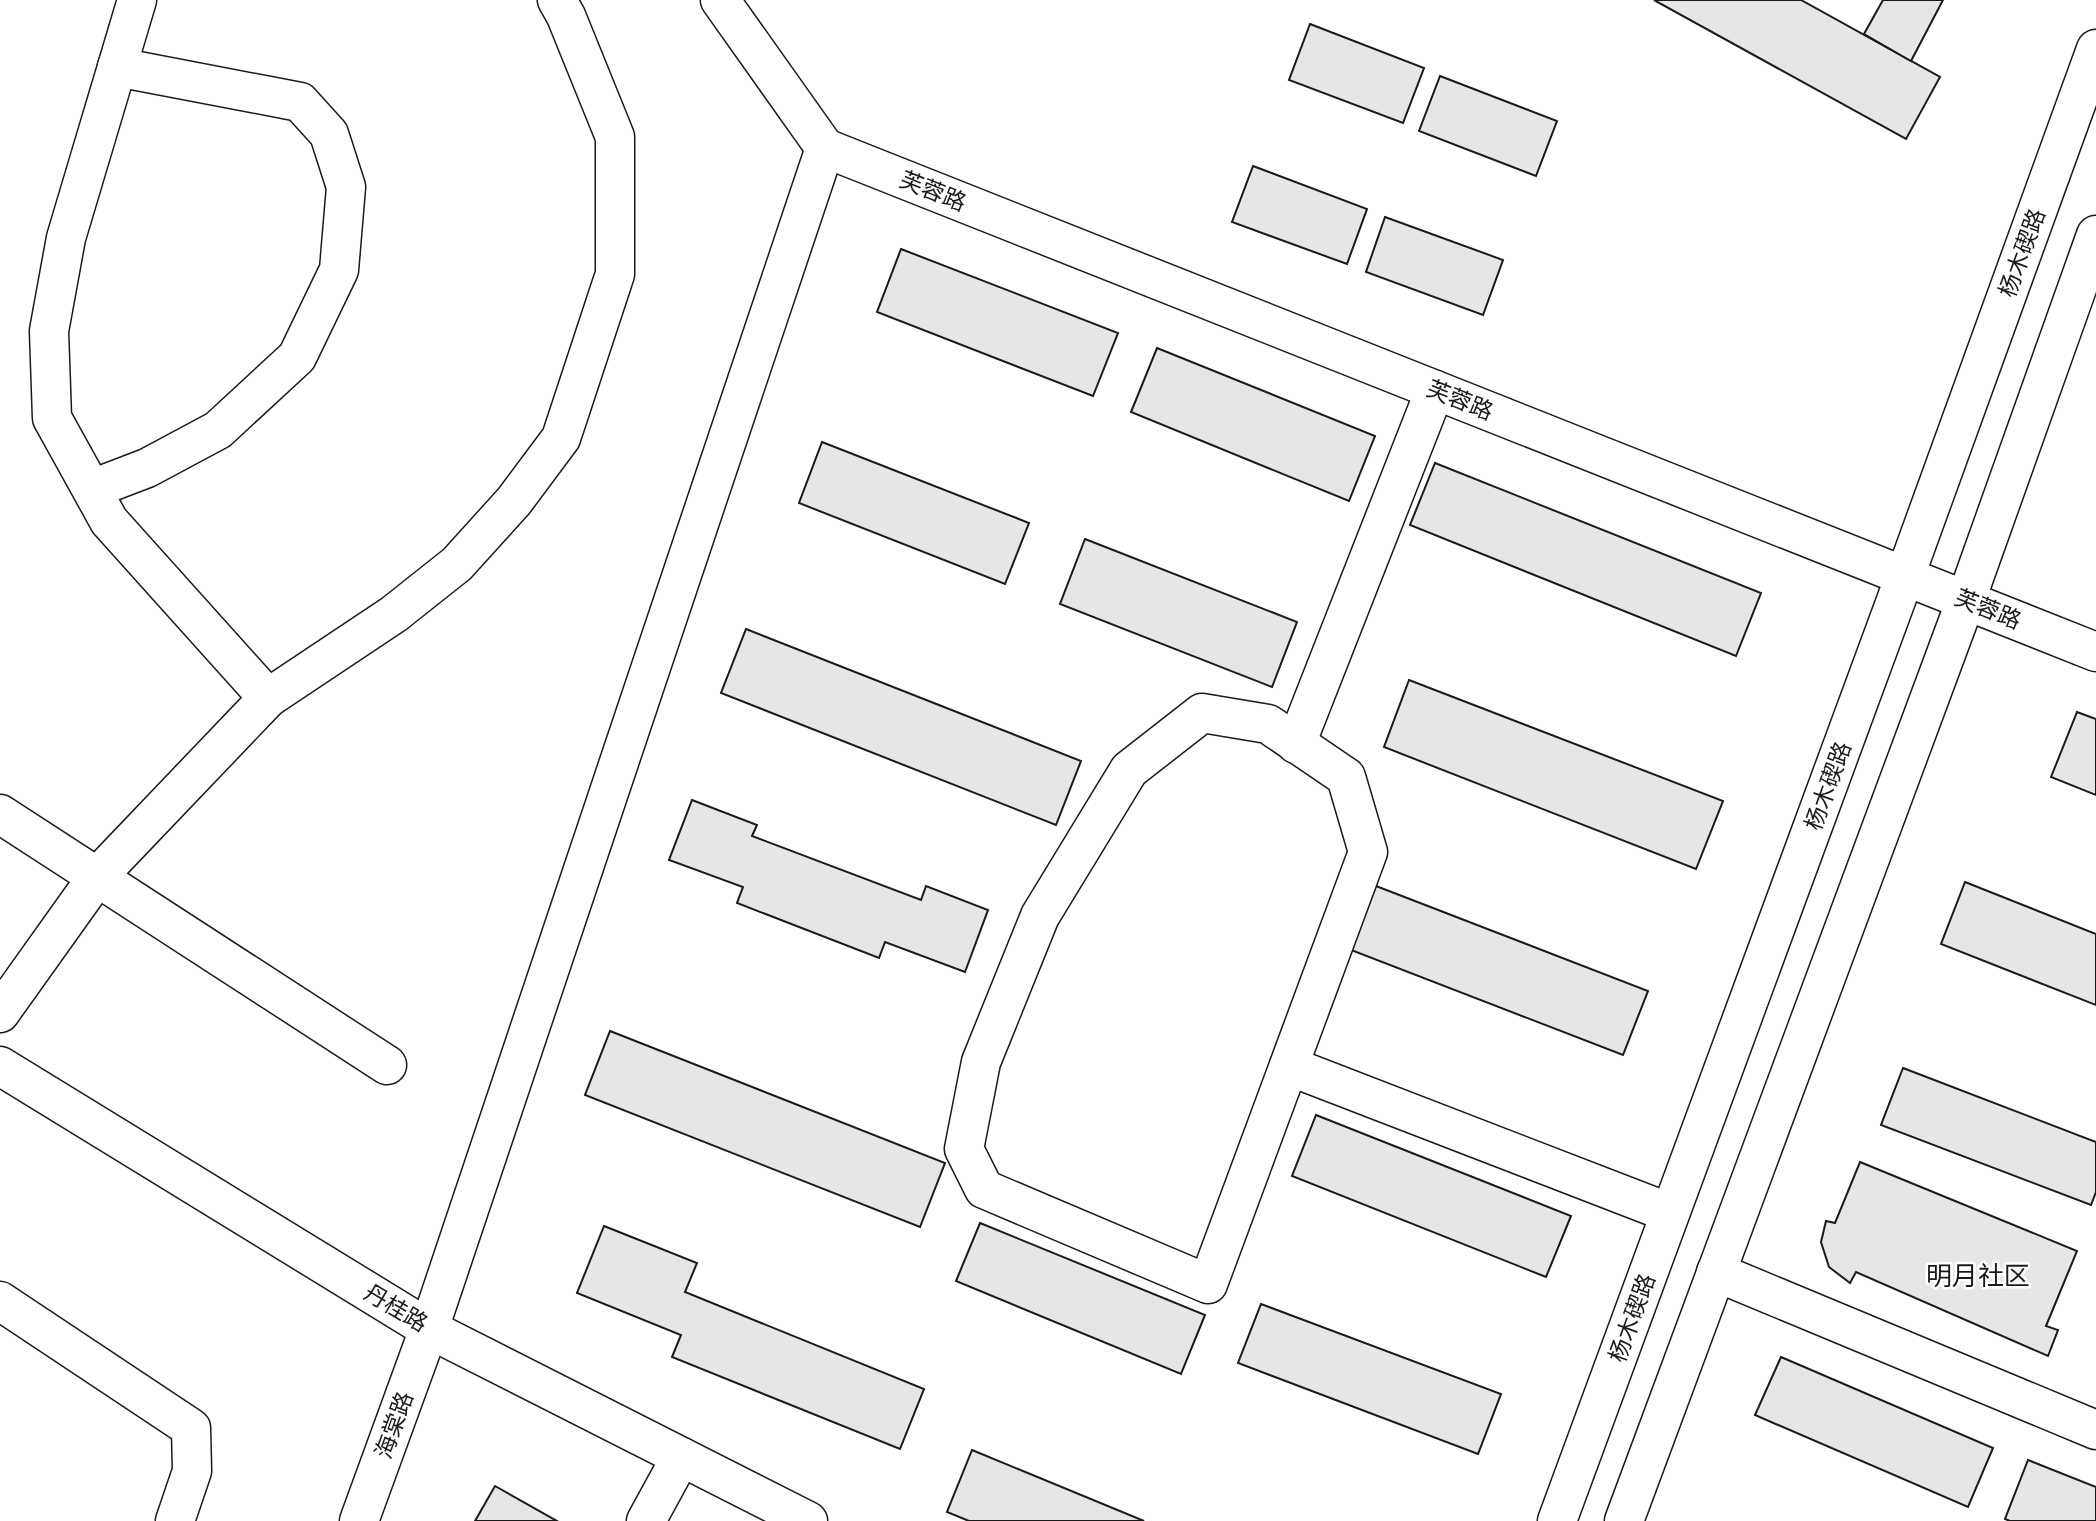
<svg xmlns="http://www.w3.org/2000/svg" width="2096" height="1521" font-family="'Open Sans','Noto Sans SC',sans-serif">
<rect width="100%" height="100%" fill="#fff"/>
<g fill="#e6e6e6" stroke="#1a1a1a" stroke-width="2">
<polygon points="1654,0 1801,0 1940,77 1906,139"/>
<polygon points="1883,0 1943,0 1911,61 1864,34"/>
<polygon points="1310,24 1424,68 1403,123 1289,80"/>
<polygon points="1440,76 1557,121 1536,176 1419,131"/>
<polygon points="1253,166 1367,209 1347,264 1232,222"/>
<polygon points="1385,217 1503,260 1483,315 1366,272"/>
<polygon points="901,249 1118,333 1093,396 877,312"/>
<polygon points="1157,348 1375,436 1349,501 1131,412"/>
<polygon points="822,442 1029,523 1005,584 799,503"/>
<polygon points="1435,463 1761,593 1736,656 1410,525"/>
<polygon points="1085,539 1297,622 1272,687 1060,604"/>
<polygon points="746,629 1081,761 1056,825 721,693"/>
<polygon points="1409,680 1723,801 1696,869 1384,747"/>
<polygon points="2077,712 2096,719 2096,795 2051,777"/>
<polygon points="692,800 757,825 752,836 921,900 926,886 988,910 965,972 885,942 879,958 737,903 743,887 669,860"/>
<polygon points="1965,882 2096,934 2096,1005 1941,944"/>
<polygon points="1376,886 1648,991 1623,1055 1351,950"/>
<polygon points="610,1031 945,1163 920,1227 585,1095"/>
<polygon points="1903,1068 2096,1142 2096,1192 2091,1205 1881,1125"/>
<polygon points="1316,1115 1571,1216 1546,1277 1292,1176"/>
<polygon points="1860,1162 2077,1251 2046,1326 2058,1330 2048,1356 1856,1272 1850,1283 1829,1267 1821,1242 1826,1221 1835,1223"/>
<polygon points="980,1223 1205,1315 1181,1374 956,1281"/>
<polygon points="604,1226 697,1263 685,1292 924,1389 900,1449 672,1357 681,1335 577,1293"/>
<polygon points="1261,1304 1501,1394 1478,1454 1238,1363"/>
<polygon points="1781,1357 1993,1448 1968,1507 1755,1415"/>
<polygon points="972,1450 1144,1521 969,1521 947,1512"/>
<polygon points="2028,1460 2096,1487 2096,1521 2010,1521 2005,1519"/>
<polygon points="495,1486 557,1521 475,1521"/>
</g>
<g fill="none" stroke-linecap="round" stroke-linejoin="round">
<g stroke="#1a1a1a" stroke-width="41">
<g id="minor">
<polyline points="137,0 66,238 49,331 52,418 109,521 268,698"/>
<polyline points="720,0 825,148"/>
<polyline points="825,148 2096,652"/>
<polyline points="92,489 147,468 218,430 297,357 339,270 346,187 329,134 300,102 117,67"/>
<polygon points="1202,713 1268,724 1346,777 1368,852 1208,1284 984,1189 964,1149 981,1062 1040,916 1129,770"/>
<polyline points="1296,744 1435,390"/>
<polyline points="0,814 387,1065"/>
<polyline points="0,1013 97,877 268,698 394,614 457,564 514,501 561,438 615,274 615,137 566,16 557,0"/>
<polyline points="0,1066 429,1329 808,1521"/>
<polyline points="1289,1066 1670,1213"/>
<polyline points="1716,1272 2096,1430"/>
<polyline points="0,1301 191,1428 192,1471 175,1521"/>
<polyline points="359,1521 429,1329 825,148"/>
<polyline points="646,1521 681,1457"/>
<polyline points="1557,1521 1905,576 2096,49"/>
<polyline points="1624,1521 1966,600 2096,235"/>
</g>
</g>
<use href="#minor" stroke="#fff" stroke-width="38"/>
</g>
<g text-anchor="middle" stroke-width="5" stroke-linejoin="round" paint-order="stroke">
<g font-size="23" fill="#1a1a1a" stroke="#fff">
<text transform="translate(933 191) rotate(22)" y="8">芙蓉路</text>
<text transform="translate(2022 253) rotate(-70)" y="8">杨木碶路</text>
<text transform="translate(1460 400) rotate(22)" y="8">芙蓉路</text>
<text transform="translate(1988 609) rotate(22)" y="8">芙蓉路</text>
<text transform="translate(1828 786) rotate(-70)" y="8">杨木碶路</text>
<text transform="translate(396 1308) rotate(31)" y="8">丹桂路</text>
<text transform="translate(1632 1318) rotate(-70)" y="8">杨木碶路</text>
<text transform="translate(394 1425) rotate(-70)" y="8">海棠路</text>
</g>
<g font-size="26" fill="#1a1a1a" stroke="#fff">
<text x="1978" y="1285">明月社区</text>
</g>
</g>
</svg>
